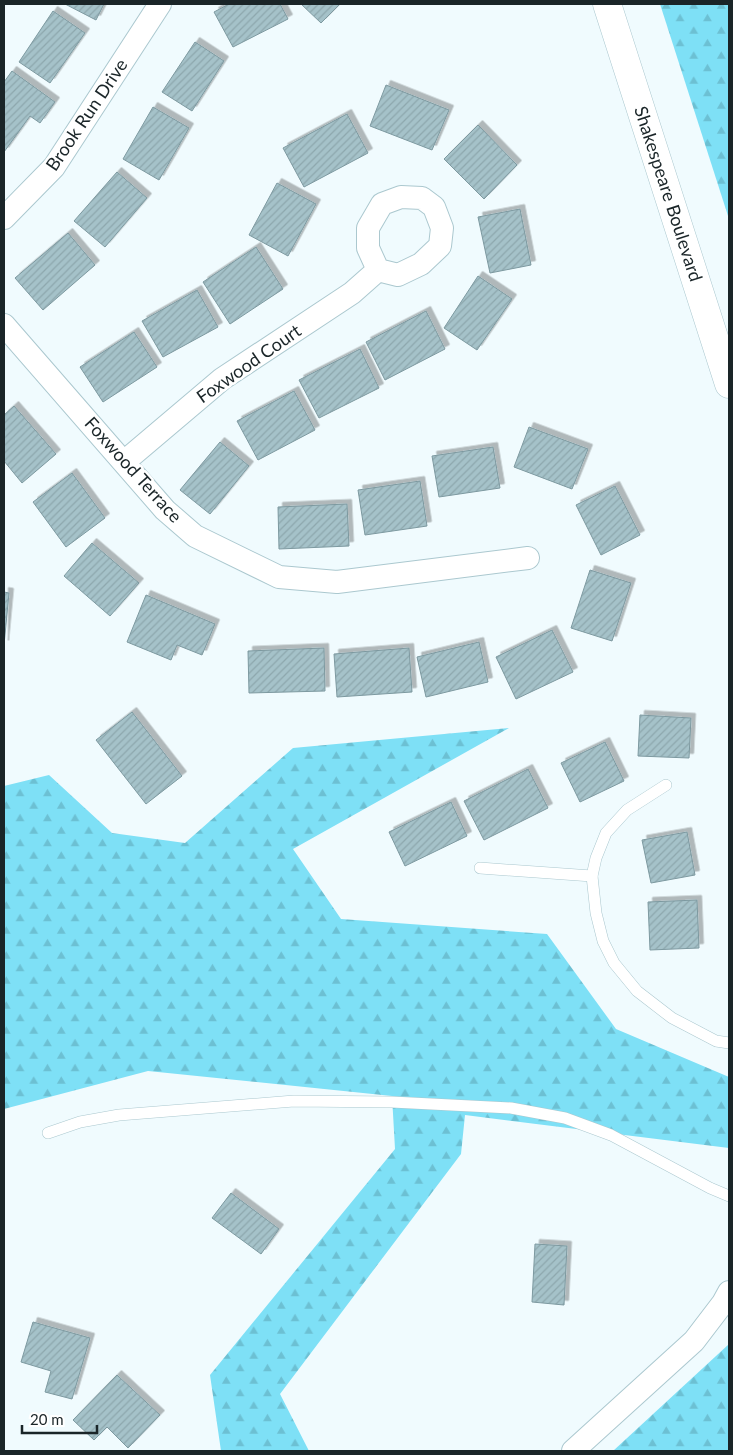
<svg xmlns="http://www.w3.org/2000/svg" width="733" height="1455" font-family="Lato,sans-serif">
<defs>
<pattern id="forest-firs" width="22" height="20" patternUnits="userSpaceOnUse" patternTransform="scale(1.25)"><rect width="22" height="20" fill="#7ee0f6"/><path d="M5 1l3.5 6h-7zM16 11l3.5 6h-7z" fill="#6cc0d3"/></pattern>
<pattern id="building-hatch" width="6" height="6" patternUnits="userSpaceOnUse" patternTransform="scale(1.25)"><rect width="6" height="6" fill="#a5c2c9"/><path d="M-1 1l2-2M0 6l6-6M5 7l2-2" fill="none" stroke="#8da7ad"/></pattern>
<filter id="shadow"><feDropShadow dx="4.5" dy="-4.5" stdDeviation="0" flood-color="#0004"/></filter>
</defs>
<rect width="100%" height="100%" fill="#f0fbfe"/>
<g fill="url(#forest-firs)">
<polygon points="660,4 729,4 729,219"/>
<polygon points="509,728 293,849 341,919 547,934 616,1029 729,1077 729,1148 465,1115 461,1154 280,1394 309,1451 221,1451 210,1375 395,1149 392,1096 148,1071 4,1109 4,786 49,775 112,833 185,843 293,748"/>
<polygon points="729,1344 729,1451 613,1451"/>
</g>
<g fill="url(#building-hatch)" stroke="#7d99a0" filter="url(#shadow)">
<polygon points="65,4 104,4 96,20"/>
<polygon points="229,4 280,4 288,19 233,47 214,12"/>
<polygon points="301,4 340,4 321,23"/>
<polygon points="53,11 85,33 50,83 19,62"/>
<polygon points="195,42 224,61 192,111 162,92"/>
<polygon points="12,71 55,102 40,123 30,116 4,152 4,82"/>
<polygon points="386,85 449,110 432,150 370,126"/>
<polygon points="153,107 189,128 159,180 123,159"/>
<polygon points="347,114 368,153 304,187 283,148"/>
<polygon points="478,125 517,165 484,199 444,159"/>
<polygon points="117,172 147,198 105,247 74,221"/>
<polygon points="277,183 316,204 288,256 249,235"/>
<polygon points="520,209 531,265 490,273 478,217"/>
<polygon points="68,233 95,265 43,310 15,278"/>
<polygon points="256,247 283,289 230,324 203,282"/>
<polygon points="478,276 512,299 477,350 444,328"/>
<polygon points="197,290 218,327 163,357 142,321"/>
<polygon points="426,311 445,349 385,380 366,342"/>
<polygon points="134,332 157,367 103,402 80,367"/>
<polygon points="360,349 379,388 319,418 299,380"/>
<polygon points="294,391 315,430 258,460 237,421"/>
<polygon points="14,406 56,454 22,483 4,461 4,415"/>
<polygon points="529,427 588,449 572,489 514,467"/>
<polygon points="220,442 249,466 210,514 180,490"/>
<polygon points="493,447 500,488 439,497 432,456"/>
<polygon points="72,473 105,518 66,547 33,502"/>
<polygon points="420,481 427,526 365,535 358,490"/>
<polygon points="615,486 640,535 601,555 576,505"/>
<polygon points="347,504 349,546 279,549 278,507"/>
<polygon points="92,543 139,583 110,616 64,576"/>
<polygon points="590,570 631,583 612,641 571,628"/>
<polygon points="4,592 9,593 4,645"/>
<polygon points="146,595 215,624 202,655 177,645 171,660 127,642"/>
<polygon points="552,630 573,672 516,699 496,657"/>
<polygon points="479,642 488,682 426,697 417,657"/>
<polygon points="324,648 325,691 249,693 248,651"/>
<polygon points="409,648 412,692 337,697 334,654"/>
<polygon points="132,712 182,776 146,804 96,740"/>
<polygon points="640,715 691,718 689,758 638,756"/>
<polygon points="605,742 624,781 580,802 561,763"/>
<polygon points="528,769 548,808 484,840 464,801"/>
<polygon points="451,802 467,836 405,866 389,832"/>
<polygon points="687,832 695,875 651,883 642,840"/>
<polygon points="697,900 699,948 650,950 648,902"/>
<polygon points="231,1193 279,1229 261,1254 212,1218"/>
<polygon points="535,1244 567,1246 564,1305 532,1302"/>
<polygon points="33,1322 90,1338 72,1399 45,1392 51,1371 21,1362"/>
<polygon points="117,1375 160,1415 128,1448 107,1427 94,1440 73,1420"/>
</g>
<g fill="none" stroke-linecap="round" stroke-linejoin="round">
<g stroke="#abc8cf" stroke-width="12">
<g id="service">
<polyline points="666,785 627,810 606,833 596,858 592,876 596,913 603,941 614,963 637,991 672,1018 716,1041 729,1043"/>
<polyline points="480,868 592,876"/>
<polyline points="48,1133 80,1122 119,1115 294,1101 392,1102 511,1108 565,1118 611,1135 710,1188 729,1196"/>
</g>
</g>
<g stroke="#abc8cf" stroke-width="24">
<g id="minor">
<polyline points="4,218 54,167 160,4"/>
<polyline points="4,325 165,510 195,536 279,577 337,582 528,558"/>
<polyline points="124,462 222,379 352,293 378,270 398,275 421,264 440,246 442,228 434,207 422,198 401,197 382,204 368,228 368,248 378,270"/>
<polyline points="573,1451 694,1341 723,1303 729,1292"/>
</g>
</g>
<g stroke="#abc8cf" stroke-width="29">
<polyline id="tertiary" points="607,4 729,384"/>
</g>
<use href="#service" stroke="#fff" stroke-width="11"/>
<use href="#minor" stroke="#fff" stroke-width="22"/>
<use href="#tertiary" stroke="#fff" stroke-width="28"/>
</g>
<g text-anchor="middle" stroke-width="5" stroke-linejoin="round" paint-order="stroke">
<g font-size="18" fill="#1a2528" stroke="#fff">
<text transform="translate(87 115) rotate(-56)" y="6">Brook Run Drive</text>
<text transform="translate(668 194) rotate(72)" y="6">Shakespeare Boulevard</text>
<text transform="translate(249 364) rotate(-35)" y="6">Foxwood Court</text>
<text transform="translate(133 470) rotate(48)" y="6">Foxwood Terrace</text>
</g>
</g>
<rect width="733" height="1455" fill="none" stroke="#1a2528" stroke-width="10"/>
<path d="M22 1425v8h75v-8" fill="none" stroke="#1a2528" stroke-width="2.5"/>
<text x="30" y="1425" font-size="15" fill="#1a2528" stroke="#ffffff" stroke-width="4" paint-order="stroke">20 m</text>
</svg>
